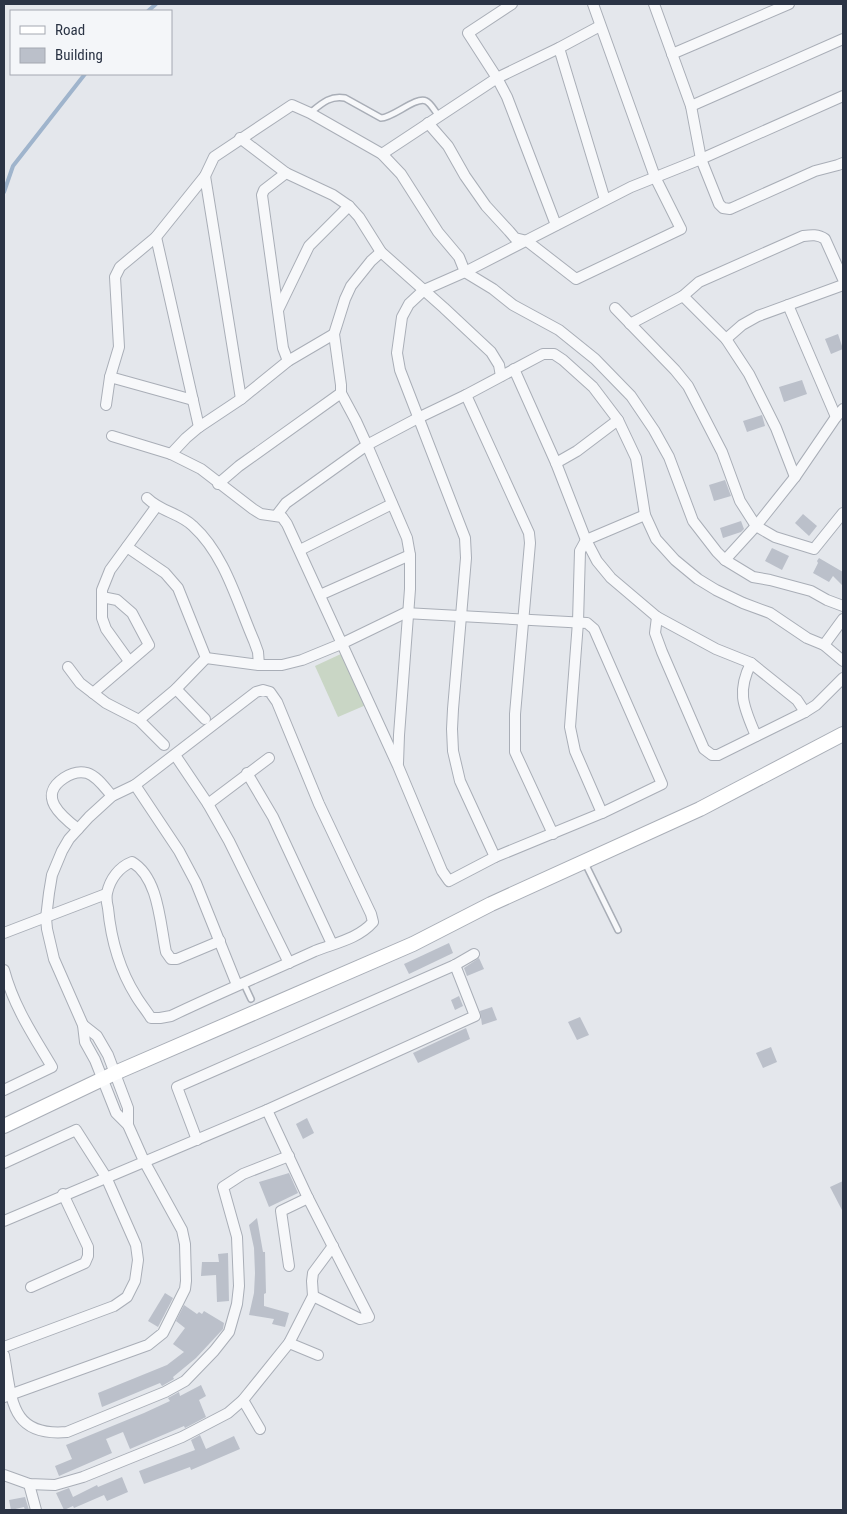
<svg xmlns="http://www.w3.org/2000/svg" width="847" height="1514" font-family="'Roboto Condensed',sans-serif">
<rect width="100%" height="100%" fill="#e4e7ec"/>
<polygon fill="#c9d6c5" points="343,653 366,705 338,717 315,666"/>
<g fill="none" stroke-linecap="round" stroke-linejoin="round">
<g stroke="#9fb4cc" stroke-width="4">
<polyline points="148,11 156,4"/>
<polyline points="4,192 13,166 85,74"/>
</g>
</g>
<g fill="#bbc0ca">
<polygon points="838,334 843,349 831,354 825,339"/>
<polygon points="802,380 807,394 784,402 779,387"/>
<polygon points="762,415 765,426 747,432 743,421"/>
<polygon points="725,480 731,496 714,501 709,485"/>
<polygon points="803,514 817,526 809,536 795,523"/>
<polygon points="741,521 744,529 741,532 723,538 720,528"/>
<polygon points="772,548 789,556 782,570 765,561"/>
<polygon points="819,558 843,572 843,586 833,576 829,582 813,573 818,563 817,561"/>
<polygon points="449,943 453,953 409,974 404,964"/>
<polygon points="479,958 484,969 467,976 464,968"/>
<polygon points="459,996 463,1006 455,1010 451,1000"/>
<polygon points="492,1007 497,1020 482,1025 480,1011"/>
<polygon points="580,1017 589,1035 577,1040 568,1022"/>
<polygon points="466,1028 470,1039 418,1063 413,1053"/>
<polygon points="771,1047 777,1062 763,1068 756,1053"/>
<polygon points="307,1118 314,1133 303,1139 296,1124"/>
<polygon points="289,1173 298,1193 269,1207 259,1182"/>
<polygon points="843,1181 843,1212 830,1187"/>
<polygon points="257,1218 263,1252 265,1252 266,1293 264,1294 264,1306 289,1313 285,1327 272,1324 274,1319 249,1315 254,1293 255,1273 254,1248 249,1225"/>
<polygon points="228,1253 229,1301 217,1302 216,1275 201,1276 202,1262 219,1262 218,1254"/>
<polygon points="165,1293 173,1298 158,1327 148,1321"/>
<polygon points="184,1305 197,1314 199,1312 202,1314 204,1311 224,1323 223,1329 196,1358 173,1377 174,1379 162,1386 160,1383 102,1407 98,1393 167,1365 184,1352 173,1344 185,1328 176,1321"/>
<polygon points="201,1385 206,1396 199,1400 206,1417 185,1428 184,1426 130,1449 123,1432 106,1439 112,1453 59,1476 55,1466 72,1459 66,1445 144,1413 170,1401 168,1398 179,1392 180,1396"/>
<polygon points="200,1435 206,1449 234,1436 240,1449 191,1470 190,1467 144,1484 139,1471 195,1450 191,1440"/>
<polygon points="122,1477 128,1492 107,1501 104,1495 74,1508 73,1506 64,1510 56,1493 69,1488 73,1497 97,1485 98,1487"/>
<polygon points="25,1497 29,1510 25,1510 24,1507 11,1510 9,1500"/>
</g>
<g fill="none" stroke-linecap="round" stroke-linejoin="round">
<g stroke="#a9aeb7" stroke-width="8">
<g id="lane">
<path d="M310,113C321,104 330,95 345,98L381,118C393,118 416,96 426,101C431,103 435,112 439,116"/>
<polyline points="585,863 618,930"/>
<polyline points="243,982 251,999"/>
</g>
</g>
<g stroke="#a9aeb7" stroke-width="12">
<g id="street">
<polyline points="512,4 468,33 497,78 507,97 556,225"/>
<polyline points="654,4 691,106 701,159 719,204 723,208 730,209 815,171 838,165 843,163"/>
<polyline points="559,48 605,200"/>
<polyline points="672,54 789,4"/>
<polyline points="691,106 843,39"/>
<polyline points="428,123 448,146 465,176 486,206 509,231 515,238 527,241 576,279 681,229 655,177 593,4"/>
<polyline points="240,138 286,173 333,195 349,206 359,217 381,252 444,308 491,352 499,365 501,376"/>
<polyline points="382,154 497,78 559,48 600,26"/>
<polyline points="286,173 264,190 262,195 283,348 288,361"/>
<polyline points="205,176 241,399"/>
<polyline points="156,237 199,427"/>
<polyline points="381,252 371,261 351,286 345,299 334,334 341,385 341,393 356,421 367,445 407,538 410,555 410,589 399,735 398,763"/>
<polyline points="683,296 726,339 749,374 776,428 795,477"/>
<polyline points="788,305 836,417"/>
<polyline points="615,308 675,370 688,386 722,452 740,501 756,526 775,537 814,549 843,513"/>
<polyline points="278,310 309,246 349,206"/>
<path d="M630,324L683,296L699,282L803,236C811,235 818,234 825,239L843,279"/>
<polyline points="726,339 742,325 758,316 843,285"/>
<polyline points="514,369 556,463 586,540 597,561 611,578 657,617 716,649 751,663 797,700 805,712"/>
<polyline points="110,377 193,400"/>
<polyline points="466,395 529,533 530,543 515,714 515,752 553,834"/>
<polyline points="106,405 110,377 119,347 115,277 120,267 156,237 205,176 214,157 292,105 310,113 382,154 401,174 438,232 459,257 465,272 493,289 513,305 559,330 595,359 631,396 654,430 669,457 693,521 717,552 725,560 753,577 770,580 811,591 827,600 843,606"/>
<polyline points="112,436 171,454 201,469 253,509 261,514 282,517 287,524 398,766 442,871 449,881 495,857 602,813 662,784 594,629 587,623 405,613 341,644 302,660 282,665 259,665 206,658"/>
<polyline points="171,454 186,438 199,427 241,399 288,361 334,334"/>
<polyline points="556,463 577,451 618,420"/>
<polyline points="218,484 239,466 341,393"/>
<path d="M147,498C161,512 180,513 193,526C225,555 237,602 254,641L258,652L259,665"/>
<polyline points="276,516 286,503 367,445 418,418 466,395 543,354 554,354 563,360 593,387 618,420 636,458 645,515 656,539 675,560 698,579 716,590 743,603 770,613 807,638 824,645 843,661"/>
<polyline points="127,547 165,573 178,588 206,658"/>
<polyline points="300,550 392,504"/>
<polyline points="725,560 756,526 795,477 836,417 843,409"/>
<polyline points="320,595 410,555"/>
<polyline points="657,617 655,633 662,652 704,749 712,755 718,755 805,712 816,705 843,678"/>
<polyline points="824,645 843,619"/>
<polyline points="129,661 106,629 102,618 102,590 110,570 156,507"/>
<path d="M751,663C736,693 744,707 756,736"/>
<polyline points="68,667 80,683 106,703 139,720 164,745"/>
<polyline points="176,689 205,719"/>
<polyline points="93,693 149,645 132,613 117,600 102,597"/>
<polyline points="139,720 176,689 206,658"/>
<polyline points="175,755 208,804 229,841 289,963"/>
<polyline points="247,773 273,817 332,944"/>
<polyline points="135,785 179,851 196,883 237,985"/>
<polyline points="208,804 269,758"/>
<polyline points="602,813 575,751 570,727 578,622 580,551 586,540 645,515"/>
<path d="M78,829C61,816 37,796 64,778C70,774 79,771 87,773C97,776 105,788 112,796"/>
<polyline points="495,857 460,781 453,751 452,729 453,709 466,558 465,538 400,370 397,353 402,317 409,304 424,290 465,272 631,187 701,159 843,96"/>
<polyline points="4,933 106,894"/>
<path d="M4,970C14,1007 33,1035 52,1067L4,1090"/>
<polyline points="83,1025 97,1036 108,1055 128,1108 128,1125"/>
<polyline points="267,1110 308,1198 369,1317 360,1319 313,1296"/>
<polyline points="197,1140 177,1087 455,965 474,954"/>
<polyline points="4,1163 76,1130 106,1177 136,1245 138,1260 135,1281 127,1297 114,1306 4,1347"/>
<polyline points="4,1221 267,1110 475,1016 455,965"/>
<polyline points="289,1266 281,1211 308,1198"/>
<polyline points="31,1287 85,1263 88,1256 88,1247 63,1194"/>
<polyline points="289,1343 318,1355"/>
<path d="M4,1355C12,1399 10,1437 67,1432L165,1392L185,1381L214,1351L229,1332L237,1304L239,1286L237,1237L223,1187L243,1174L289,1156"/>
<path d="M4,1397L148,1345L163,1333L185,1289L186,1281L185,1244L182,1230L144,1161L128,1125L116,1113L95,1060L85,1042L83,1025L54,959L47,929L46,918L49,893L52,875L62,851L69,839L89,817L112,796L135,785L256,692L263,690L270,692L277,702L319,804L371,914L373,922C358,939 335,943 315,951C267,973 219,993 171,1016L160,1018H151C146,1010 140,1003 136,996C119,969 111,939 108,908C107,904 106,898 107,893C110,879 119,867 132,862C159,878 160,924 166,952L171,959H177L220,941"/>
<polyline points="243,1400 260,1429"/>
<polyline points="4,1475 29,1484 55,1485 83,1477 182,1437 228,1413 243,1400 289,1343 313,1296 312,1281 313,1273 333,1246"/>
<polyline points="29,1484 36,1510"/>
</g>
</g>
<g stroke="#a9aeb7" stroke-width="16">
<polyline id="secondary" points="4,1126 115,1073 413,944 491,904 700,809 843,734"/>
</g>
<use href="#lane" stroke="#f7f8fa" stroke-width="5"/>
<use href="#street" stroke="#f7f8fa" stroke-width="10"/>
<use href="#secondary" stroke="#fff" stroke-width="14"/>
</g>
<rect width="847" height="1514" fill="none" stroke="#2b3445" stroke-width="10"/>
<rect x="10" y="10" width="162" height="65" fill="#f4f6f9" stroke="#a4a8b1"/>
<rect x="20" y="26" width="25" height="8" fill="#ffffff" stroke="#a4a8b1"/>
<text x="55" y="35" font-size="15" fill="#2b3445">Road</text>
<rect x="20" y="48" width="25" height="15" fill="#bbc0ca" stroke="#a4a8b1"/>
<text x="55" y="60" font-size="15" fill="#2b3445">Building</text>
</svg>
